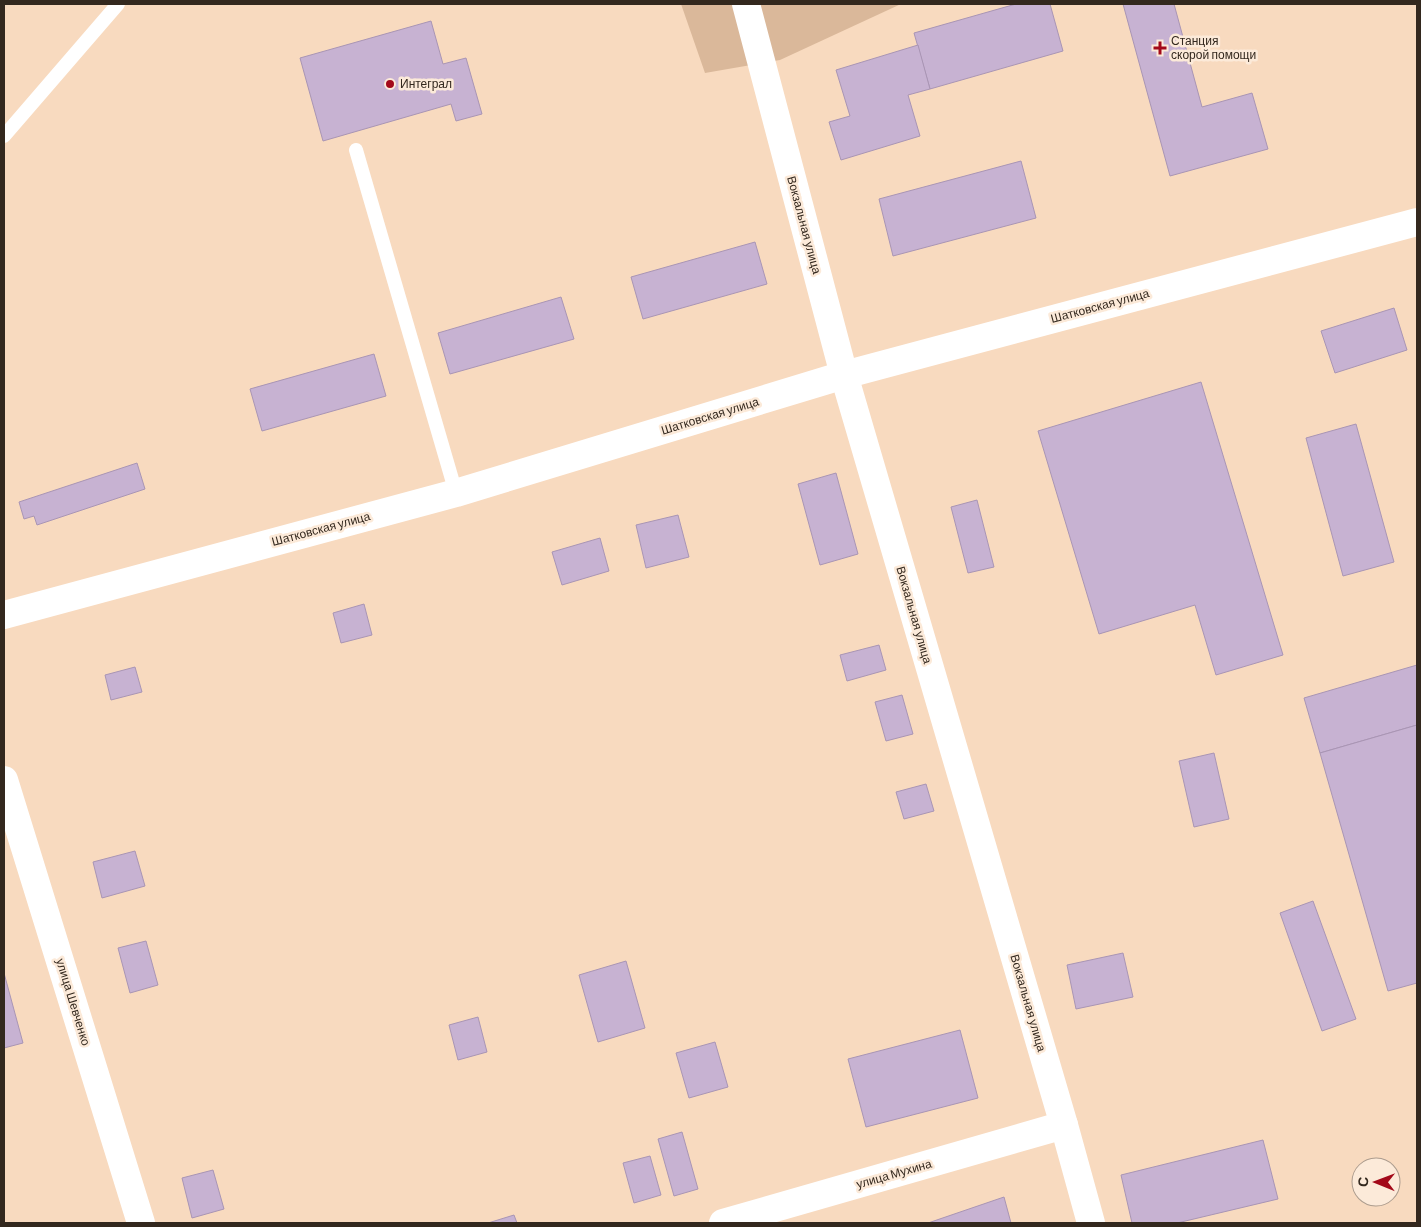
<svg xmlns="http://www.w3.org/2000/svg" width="1421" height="1227" font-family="Barlow,sans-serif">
<rect width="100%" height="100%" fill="#f8dabf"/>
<polygon fill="#dab89a" points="681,4 901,4 780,60 705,73"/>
<g fill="#c7b2d2" stroke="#a995b4">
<polygon points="1016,4 1050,4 1063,51 930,89 914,33"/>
<polygon points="1123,4 1174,4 1202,107 1252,93 1268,149 1170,176"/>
<polygon points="431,21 443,64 466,58 482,114 456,121 451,104 323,141 300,58"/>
<polygon points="918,45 930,89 908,95 920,136 841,160 829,122 850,116 836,70"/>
<polygon points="1021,161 1036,218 893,256 879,199"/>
<polygon points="755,242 767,284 643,319 631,277"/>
<polygon points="561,297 574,339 450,374 438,333"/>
<polygon points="1394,308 1407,350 1335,373 1321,331"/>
<polygon points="374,354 386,396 262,431 250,389"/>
<polygon points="1201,382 1283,655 1216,675 1195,605 1099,634 1038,431"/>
<polygon points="1356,424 1394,562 1343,576 1306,438"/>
<polygon points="137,463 145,489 37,525 34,516 24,519 19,502"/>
<polygon points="836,473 858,554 820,565 798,484"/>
<polygon points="977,500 994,567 968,573 951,507"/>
<polygon points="678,515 689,557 646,568 636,525"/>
<polygon points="600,538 609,571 562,585 552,552"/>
<polygon points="364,604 372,635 341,643 333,613"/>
<polygon points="879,645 886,670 847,681 840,655"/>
<polygon points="1417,665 1417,725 1320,753 1304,698"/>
<polygon points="135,667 142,692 111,700 105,675"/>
<polygon points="902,695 913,734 886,741 875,702"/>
<polygon points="1417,725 1417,983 1388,991 1320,753"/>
<polygon points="1214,753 1229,819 1194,827 1179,761"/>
<polygon points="926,784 934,811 904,819 896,792"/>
<polygon points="135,851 145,886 102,898 93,862"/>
<polygon points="1313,901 1356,1019 1322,1031 1280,913"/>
<polygon points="146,941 158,985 130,993 118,948"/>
<polygon points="1123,953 1133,997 1076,1009 1067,965"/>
<polygon points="626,961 645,1028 598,1042 579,975"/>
<polygon points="4,973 23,1043 4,1048"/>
<polygon points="478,1017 487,1052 458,1060 449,1025"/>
<polygon points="960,1030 978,1098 866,1127 848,1059"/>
<polygon points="715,1042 728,1087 689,1098 676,1053"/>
<polygon points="682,1132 698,1189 674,1196 658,1139"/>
<polygon points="1263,1140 1278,1199 1177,1223 1132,1223 1121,1175"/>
<polygon points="650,1156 661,1195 634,1203 623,1163"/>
<polygon points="213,1170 224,1209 192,1218 182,1178"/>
<polygon points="1004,1197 1011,1223 928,1223"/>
<polygon points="514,1215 517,1223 488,1223"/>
</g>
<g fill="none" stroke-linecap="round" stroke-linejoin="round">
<g stroke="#fff" stroke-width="14">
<polyline points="4,136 118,4"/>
<polyline points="356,150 456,493"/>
</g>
<g stroke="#fff" stroke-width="28">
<polyline points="746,4 844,375 1064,1125 1091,1223"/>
<polyline points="4,615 456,493 844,375 1417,222"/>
<polyline points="4,780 141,1223"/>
<polyline points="723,1223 1064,1125"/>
</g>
</g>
<g fill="#a30919" stroke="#fcead9" stroke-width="2">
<path d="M1157.5 40.5h5v5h5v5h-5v5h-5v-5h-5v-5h5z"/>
<circle cx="390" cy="84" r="5"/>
</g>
<g text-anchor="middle" stroke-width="5" stroke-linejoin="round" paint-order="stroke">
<g font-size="12" fill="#33281e" stroke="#fcead9" text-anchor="start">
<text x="1171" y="45">Станция<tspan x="1171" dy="14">скорой помощи</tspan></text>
<text x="400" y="88">Интеграл</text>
</g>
<g font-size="12" fill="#33281e" stroke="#fcead9">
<text transform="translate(804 225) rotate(75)" y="4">Вокзальная улица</text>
<text transform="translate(1100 306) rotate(-15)" y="4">Шатковская улица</text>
<text transform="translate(710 416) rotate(-17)" y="4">Шатковская улица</text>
<text transform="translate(321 529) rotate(-15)" y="4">Шатковская улица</text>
<text transform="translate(914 615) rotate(74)" y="4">Вокзальная улица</text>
<text transform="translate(73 1002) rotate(73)" y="4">улица Шевченко</text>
<text transform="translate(1028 1003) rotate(74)" y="4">Вокзальная улица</text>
<text transform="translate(894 1174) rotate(-16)" y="4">улица Мухина</text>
</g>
</g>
<rect width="1421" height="1227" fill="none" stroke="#33281e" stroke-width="10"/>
<g transform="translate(1376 1182) rotate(271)"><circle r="24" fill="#fcead9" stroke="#ac9c8e"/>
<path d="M0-4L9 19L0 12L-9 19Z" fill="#a30919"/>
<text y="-8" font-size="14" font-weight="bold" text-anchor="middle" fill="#33281e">С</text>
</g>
</svg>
